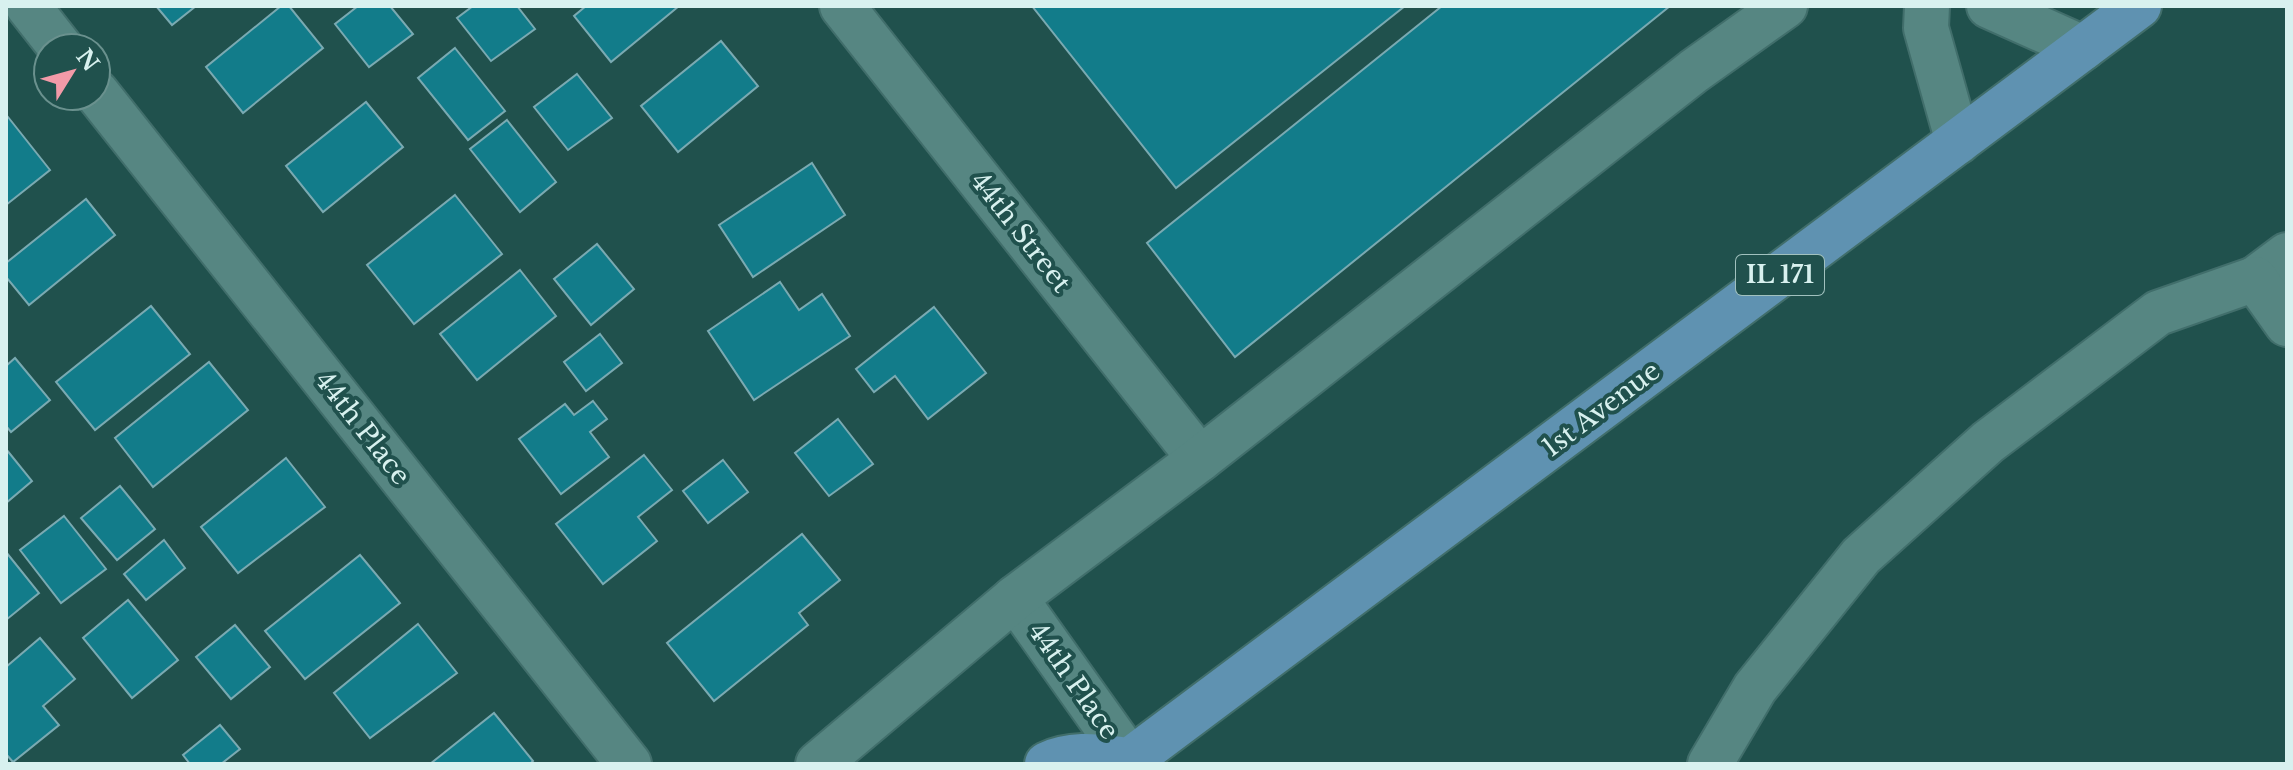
<svg xmlns="http://www.w3.org/2000/svg" width="2293" height="770" font-family="'Libre Baskerville',serif">
<rect width="100%" height="100%" fill="#20514d"/>
<g fill="#127c8a" stroke="#7aaab2" stroke-width="2">
<polygon points="156,6 196,6 172,25"/>
<polygon points="281,6 289,6 323,48 243,113 206,67"/>
<polygon points="358,6 390,6 413,34 369,67 335,24"/>
<polygon points="473,6 517,6 535,29 491,61 457,18"/>
<polygon points="586,6 679,6 611,62 574,16"/>
<polygon points="1032,6 1405,6 1176,188"/>
<polygon points="1442,6 1670,6 1235,357 1147,243"/>
<polygon points="721,41 758,86 678,152 641,106"/>
<polygon points="455,48 505,111 468,140 418,78"/>
<polygon points="577,74 612,118 568,150 534,107"/>
<polygon points="366,102 403,147 323,212 286,166"/>
<polygon points="8,117 50,170 6,205 6,118"/>
<polygon points="507,120 556,182 520,212 470,149"/>
<polygon points="812,163 845,215 753,277 719,225"/>
<polygon points="455,195 502,254 414,324 367,265"/>
<polygon points="86,199 115,235 29,305 6,277 6,263"/>
<polygon points="597,244 634,289 591,325 554,279"/>
<polygon points="520,270 556,316 477,380 440,334"/>
<polygon points="780,282 799,310 822,294 850,336 754,400 708,331"/>
<polygon points="151,306 190,354 95,430 56,382"/>
<polygon points="934,307 986,373 928,419 895,376 874,392 856,369"/>
<polygon points="600,334 622,363 586,391 564,362"/>
<polygon points="15,358 50,400 11,432 6,426 6,366"/>
<polygon points="209,362 248,410 153,487 115,438"/>
<polygon points="593,401 607,419 590,432 609,457 561,494 519,439 565,404 574,415"/>
<polygon points="838,419 873,464 829,496 795,453"/>
<polygon points="6,449 32,481 6,503"/>
<polygon points="644,455 672,490 638,517 657,541 603,584 556,524"/>
<polygon points="286,458 325,507 238,573 201,527"/>
<polygon points="723,460 748,492 708,523 683,491"/>
<polygon points="120,486 155,529 117,560 81,518"/>
<polygon points="64,516 106,569 61,603 20,550"/>
<polygon points="802,534 840,580 799,613 808,625 714,701 667,643"/>
<polygon points="164,540 185,568 146,600 124,574"/>
<polygon points="6,552 39,593 6,620"/>
<polygon points="360,555 400,603 305,679 265,631"/>
<polygon points="128,600 178,660 132,698 83,638"/>
<polygon points="418,624 457,673 370,738 334,693"/>
<polygon points="235,625 270,667 231,699 196,657"/>
<polygon points="40,638 75,679 43,706 59,725 13,762 6,754 6,667"/>
<polygon points="494,713 533,761 530,764 430,764"/>
<polygon points="220,725 240,749 221,764 190,764 183,755"/>
</g>
<g fill="none" stroke-linecap="round" stroke-linejoin="round">
<g stroke="#416e6b" stroke-width="48">
<g id="minor">
<polyline points="28,6 61,48"/>
<polyline points="842,6 1200,459"/>
<polyline points="1927,6 1926,28 1958,142"/>
<polyline points="1989,6 2083,48"/>
<polyline points="96,92 629,764"/>
<polyline points="2255,279 2287,255"/>
<polyline points="1015,598 1133,764"/>
<polyline points="818,764 1015,598 1200,459 1694,71 1785,6"/>
<polyline points="1710,764 1755,688 1861,556 1988,442 2158,313 2255,279 2287,324"/>
</g>
</g>
<g stroke="#416e6b" stroke-width="48">
<path id="major" d="M1047,764C1074,751 1101,757 1130,760L2139,6"/>
</g>
<use href="#minor" stroke="#568682" stroke-width="44"/>
<use href="#major" stroke="#5f92b1" stroke-width="44"/>
</g>
<g text-anchor="middle" stroke-width="8" stroke-linejoin="round" paint-order="stroke">
<rect fill="#20514d" stroke="#a1c1be" stroke-width="2" x="1736" y="255" width="88" height="40" rx="6"/>
<g font-size="24" font-weight="bold" fill="#d8f1ef">
<text x="1780" y="283">IL 171</text>
</g>
<g font-size="26" fill="#d8f1ef" stroke="#20514d">
<text transform="translate(1021 232) rotate(52)" y="9">44th Street</text>
<text transform="translate(1601 409) rotate(-37)" y="9">1st Avenue</text>
<text transform="translate(363 428) rotate(52)" y="9">44th Place</text>
<text transform="translate(1074 681) rotate(55)" y="9">44th Place</text>
</g>
</g>
<rect width="2293" height="770" fill="none" stroke="#d8f1ef" stroke-width="16"/>
<g transform="translate(72 72) rotate(53)"><circle r="38" fill="#20514d" stroke="#6a918e" stroke-width="2"/>
<path d="M0-6L14 30L0 20L-14 30Z" fill="#f39aa8"/>
<text y="-12" font-size="22" font-weight="bold" text-anchor="middle" fill="#d8f1ef">N</text>
</g>
</svg>
